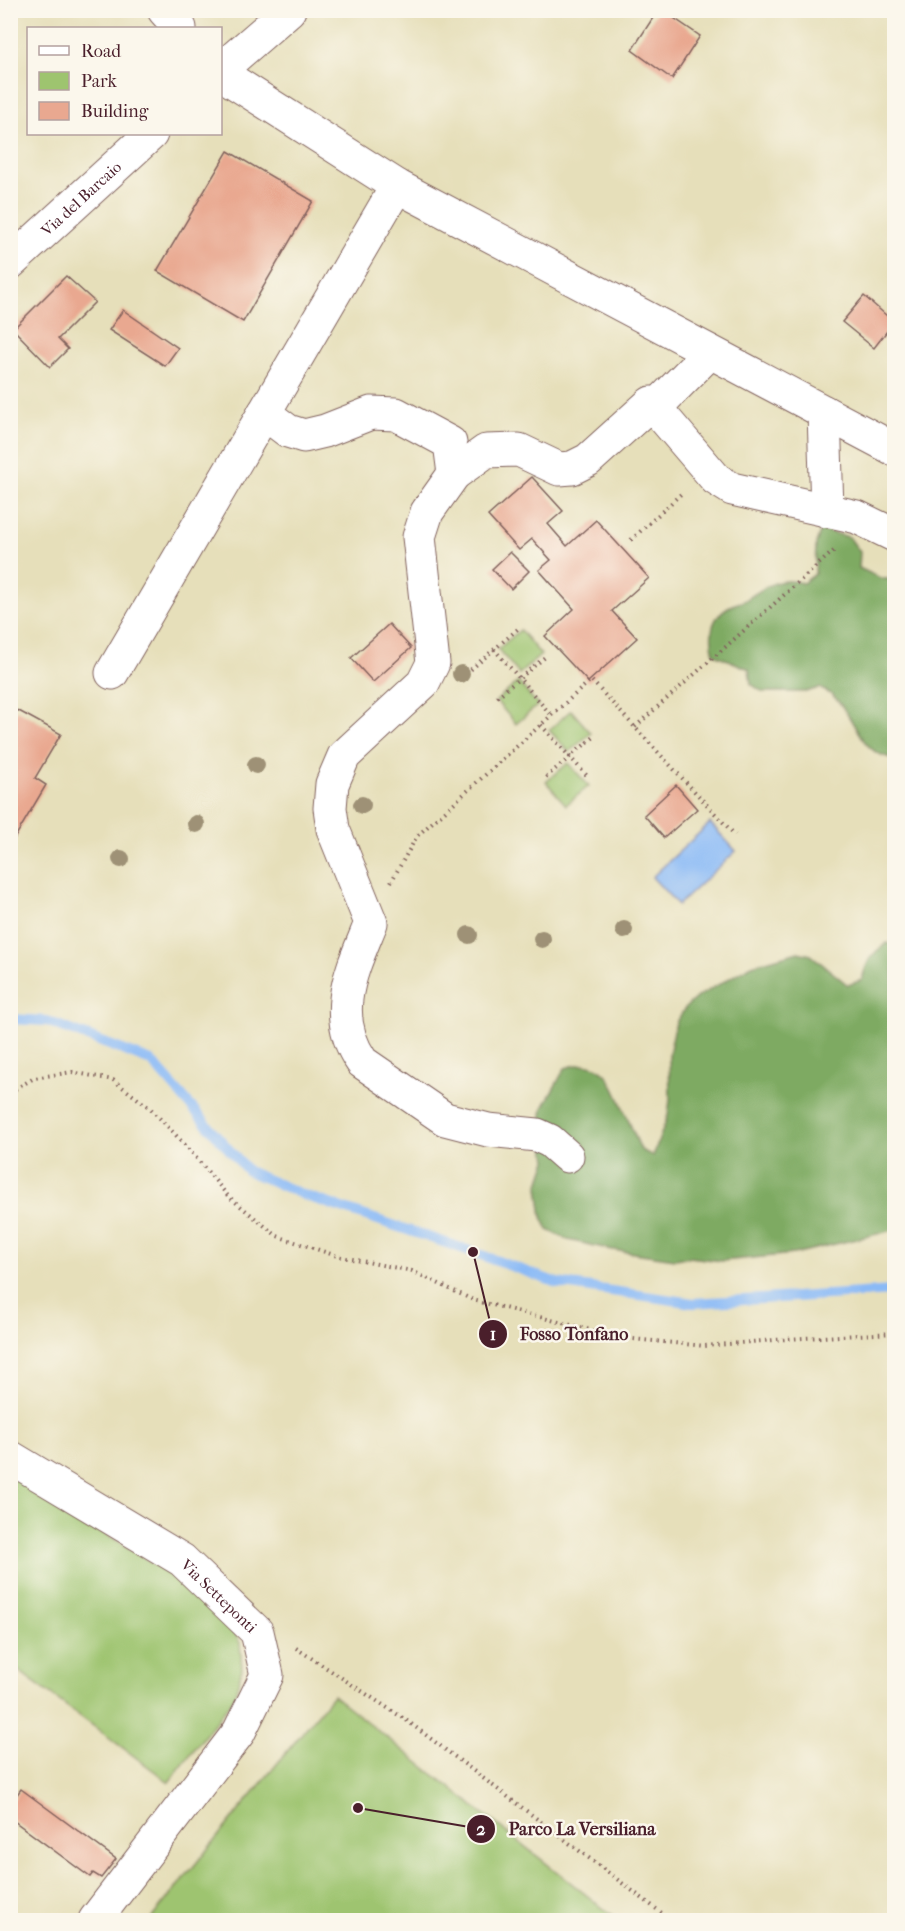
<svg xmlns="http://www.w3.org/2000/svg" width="905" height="1931" font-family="'IM FELL French Canon',serif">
<rect width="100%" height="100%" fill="#fbf7ec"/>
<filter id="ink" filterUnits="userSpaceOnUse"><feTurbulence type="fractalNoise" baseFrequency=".0167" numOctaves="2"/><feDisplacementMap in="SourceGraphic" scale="12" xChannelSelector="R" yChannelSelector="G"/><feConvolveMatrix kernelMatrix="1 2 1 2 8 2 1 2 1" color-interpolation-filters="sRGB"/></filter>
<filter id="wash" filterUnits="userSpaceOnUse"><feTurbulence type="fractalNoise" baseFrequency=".008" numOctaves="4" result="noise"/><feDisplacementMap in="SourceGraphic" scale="24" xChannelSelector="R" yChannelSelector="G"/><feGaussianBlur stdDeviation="1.35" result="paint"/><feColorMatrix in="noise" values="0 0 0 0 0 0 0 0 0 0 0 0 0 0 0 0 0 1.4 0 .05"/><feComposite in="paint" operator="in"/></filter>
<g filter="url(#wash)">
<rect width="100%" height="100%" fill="#e6dfba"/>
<g fill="#9ec46f" stroke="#74724d" stroke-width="1.5">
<polygon points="520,630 541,655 519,674 498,649"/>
<polygon points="518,682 538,705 516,724 496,701"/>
<polygon points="571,710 591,733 569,752 549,730"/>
<polygon points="568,763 589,786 566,805 546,782"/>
<polygon points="11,1474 205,1596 231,1625 240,1643 242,1669 234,1698 169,1782 11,1665"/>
<polygon points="333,1695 618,1920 150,1920"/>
</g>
<g fill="#7eaa62" stroke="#646446" stroke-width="1.5">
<path d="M821,530L849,537L860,552L859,568L880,578L894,580V758C859,756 855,714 832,695C828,692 823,690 819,688L806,692H763L751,684L749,669L714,654C709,635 710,617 730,606C735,603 742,603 747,599C768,585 777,577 803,583L815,574L816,543Z"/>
<path d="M887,943L894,945V1230L794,1254L722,1261L689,1257L675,1259L613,1250L568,1240L548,1230L542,1217L538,1187L547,1160L541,1122L543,1108L565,1068C580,1063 592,1062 605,1073C613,1080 635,1137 641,1150L653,1156L668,1115L670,1099L669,1054L676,1022L686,1007L697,997L752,965L798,952L811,955L848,985L862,980C867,960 870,955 887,943Z"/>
</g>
<polygon fill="#8abaf6" stroke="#6a6c90" stroke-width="1.5" points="710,823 736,851 678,905 652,877"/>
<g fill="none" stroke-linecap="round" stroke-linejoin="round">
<polyline stroke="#8abaf6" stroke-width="10" points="10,1019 47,1021 151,1061 248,1171 306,1196 473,1252 557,1283 693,1303 894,1291"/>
</g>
<g id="blocks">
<g fill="#e9a890">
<polygon points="658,10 662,10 700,36 672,79 632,50"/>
<polygon points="228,151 313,201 243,322 157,271"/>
<polygon points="66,276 95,302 58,339 68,349 50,367 13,329"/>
<polygon points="864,296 894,322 874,348 842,322"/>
<polygon points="123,310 178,348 165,366 109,330"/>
<polygon points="532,477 563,511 548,524 567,546 596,520 649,578 612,611 637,638 588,682 545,636 574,609 539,570 551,560 532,539 519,550 488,516"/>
<polygon points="510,552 529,571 511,589 492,569"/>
<polygon points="389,624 411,648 373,682 351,658"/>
<polygon points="17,710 61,734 35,778 46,785 14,839 10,837 10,721"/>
<polygon points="676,785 697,809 664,838 644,815"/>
<polygon points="21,1789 116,1859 101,1878 93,1873 90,1877 10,1818 10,1804"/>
</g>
</g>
</g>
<g filter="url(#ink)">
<use href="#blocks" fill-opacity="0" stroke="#81625d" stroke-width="1.5"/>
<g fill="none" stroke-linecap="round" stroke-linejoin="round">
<g stroke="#81625d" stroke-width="35">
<g id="minor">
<polyline points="164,10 180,28"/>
<polyline points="220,70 289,10"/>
<polyline points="220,73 397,186 894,449"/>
<path id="s1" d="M10,263L151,134"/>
<polyline points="655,408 710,352"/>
<polyline points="824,412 827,511"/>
<path d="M264,413L288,431L304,436L325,431L371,413L396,414L450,443L454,474L427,512L419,537L433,663L423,683L344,756L332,784L330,808L333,829L371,923C352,970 329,1014 362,1062L445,1119L488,1130L537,1135L550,1141L567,1156"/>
<polyline points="454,474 486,451 519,450 559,469 572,468 588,460 651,403 716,479 732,489 857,517 894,535"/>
<polyline points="112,673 397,186"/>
<path id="s2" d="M10,1457L182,1560L257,1632L267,1675L239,1732L95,1920"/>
</g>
</g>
<g stroke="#81625d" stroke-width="4" stroke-dasharray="1.5 4.5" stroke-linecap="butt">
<polyline points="631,540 683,492"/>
<polyline points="494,649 552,716"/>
<polyline points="466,669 469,671 519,628"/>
<polyline points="497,697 545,657"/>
<polyline points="541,725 589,778"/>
<polyline points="635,727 837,548"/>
<polyline points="546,777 594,737"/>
<polyline points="391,882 417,836 591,680 735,835"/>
<polyline points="10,1092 34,1078 72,1072 113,1080 150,1108 188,1148 228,1196 277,1236 337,1256 412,1271 473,1300 622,1338 705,1346 786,1339 894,1333"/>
<polyline points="296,1648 406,1720 671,1920"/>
</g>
<use href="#minor" stroke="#fff" stroke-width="33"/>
</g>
<g fill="#9e9176">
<circle cx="461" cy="674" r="9"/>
<circle cx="256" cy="765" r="9"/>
<circle cx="362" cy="805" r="9"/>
<circle cx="196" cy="824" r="9"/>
<circle cx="121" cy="859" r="9"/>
<circle cx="624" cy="930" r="9"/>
<circle cx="469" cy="935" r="9"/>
<circle cx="542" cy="939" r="9"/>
</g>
</g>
<g text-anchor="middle" stroke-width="5" stroke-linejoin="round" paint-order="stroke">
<g font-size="16" fill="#4a1f2b" stroke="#fbf7ec">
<text dy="6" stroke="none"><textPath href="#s1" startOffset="96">Via del Barcaio</textPath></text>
<text dy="6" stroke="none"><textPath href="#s2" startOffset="252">Via Setteponti</textPath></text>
</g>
</g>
<path fill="none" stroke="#4a1f2b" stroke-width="2" d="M473 1252L493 1334M358 1808L481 1829"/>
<g fill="#4a1f2b" stroke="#fbf7ec" stroke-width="2">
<circle cx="473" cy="1252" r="6"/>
<circle cx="358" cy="1808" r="6"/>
<circle cx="493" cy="1334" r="15"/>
<circle cx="481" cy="1829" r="15"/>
</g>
<g font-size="18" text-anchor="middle" font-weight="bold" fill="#fff">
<text x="493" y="1340">1</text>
<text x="481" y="1835">2</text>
</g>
<g font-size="18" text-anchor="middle" font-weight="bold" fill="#4a1f2b" stroke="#fbf7ec" stroke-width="5" stroke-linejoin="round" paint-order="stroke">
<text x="574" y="1340">Fosso Tonfano</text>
<text x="582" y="1835">Parco La Versiliana</text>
</g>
<rect width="905" height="1931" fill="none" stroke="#fbf7ec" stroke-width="36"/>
<rect x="27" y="27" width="195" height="108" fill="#fbf7ec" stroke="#b4a19f" stroke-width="1.5"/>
<rect x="39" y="46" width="30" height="9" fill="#ffffff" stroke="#b4a19f" stroke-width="1.5"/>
<text x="81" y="57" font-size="18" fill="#4a1f2b">Road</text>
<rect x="39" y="72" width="30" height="18" fill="#9ec46f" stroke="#b4a19f" stroke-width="1.5"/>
<text x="81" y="87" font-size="18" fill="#4a1f2b">Park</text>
<rect x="39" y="102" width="30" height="18" fill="#e9a890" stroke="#b4a19f" stroke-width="1.5"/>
<text x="81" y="117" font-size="18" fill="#4a1f2b">Building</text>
</svg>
